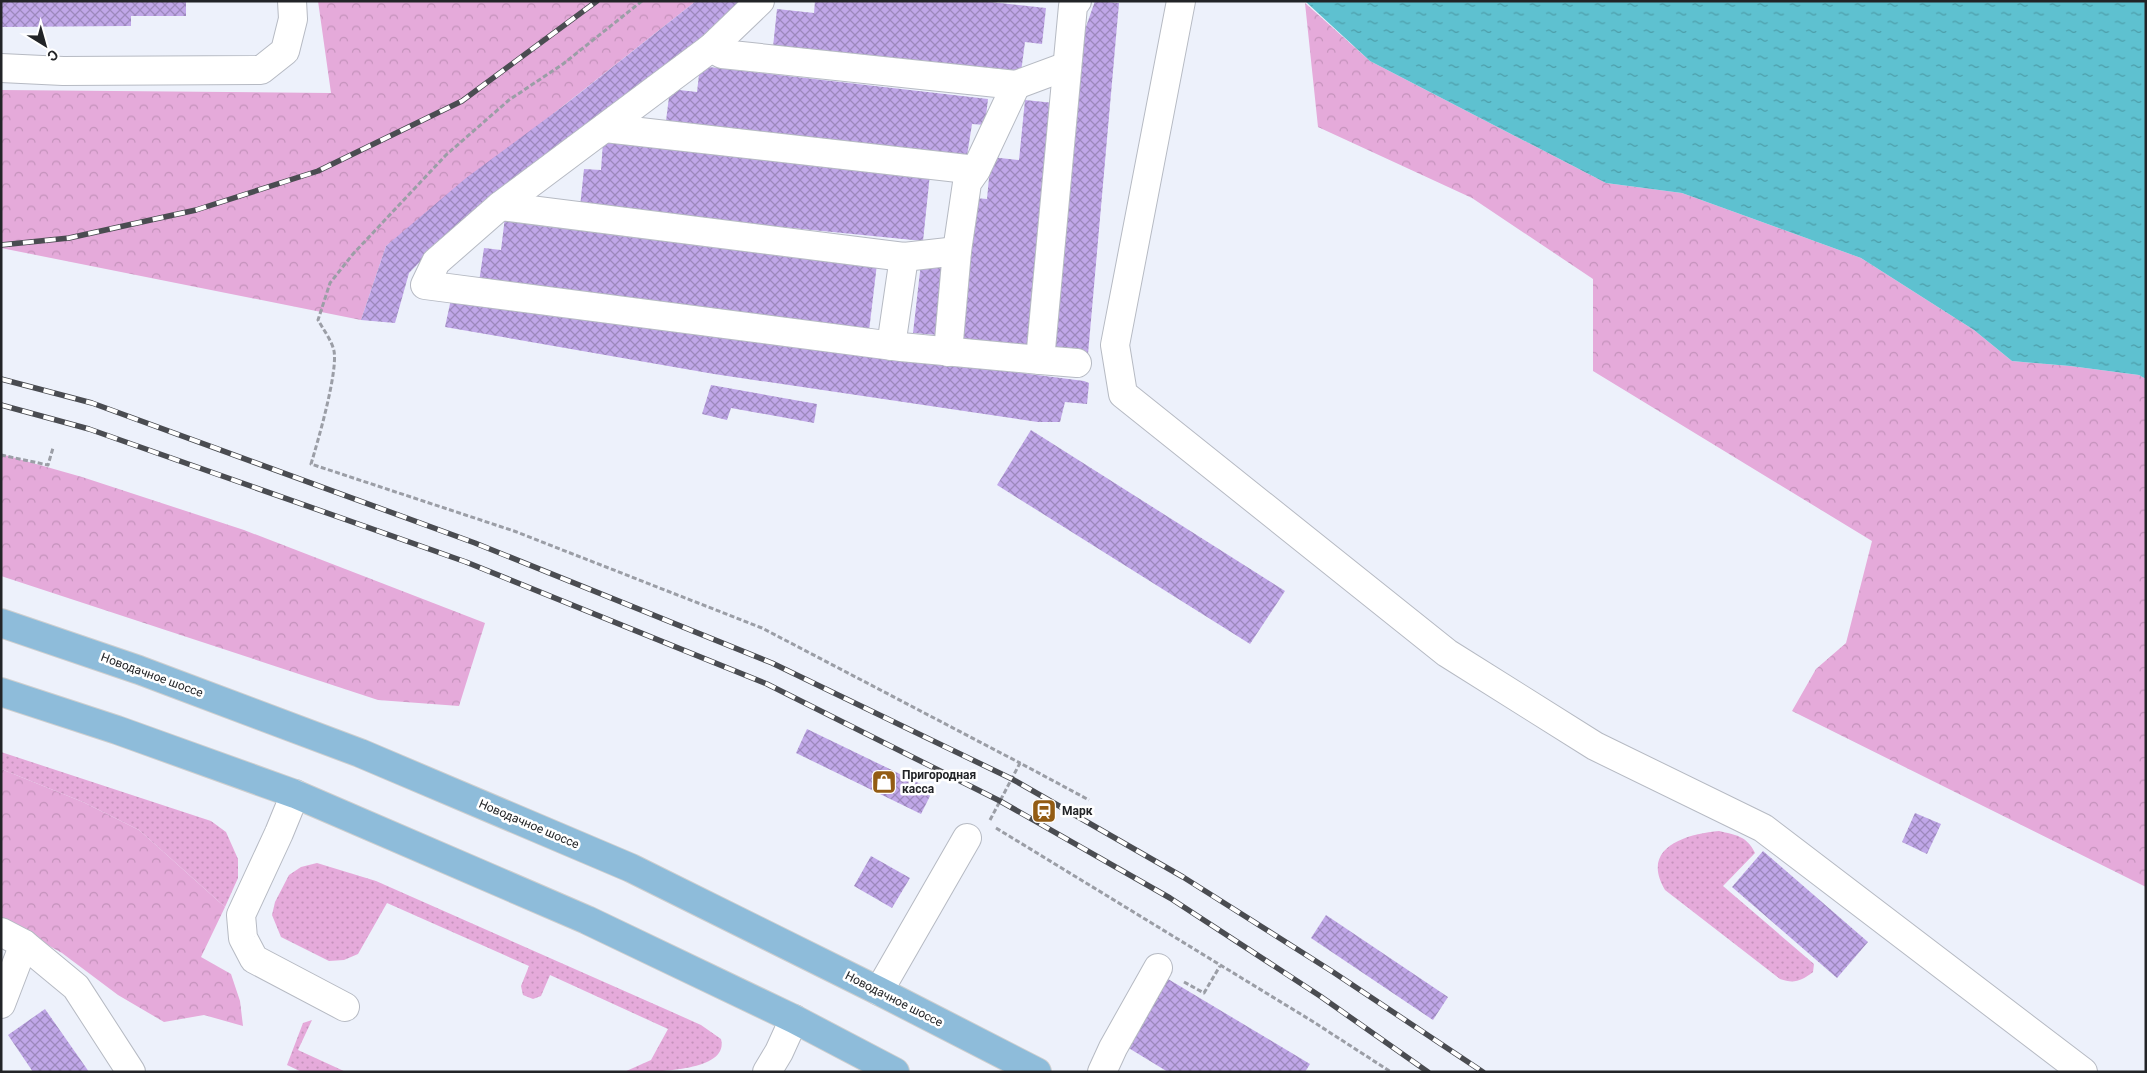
<svg xmlns="http://www.w3.org/2000/svg" width="2147" height="1073" viewBox="0 0 2147 1073" font-family="Roboto,sans-serif">
<style>
.grass{fill:url(#grass-dots)}
.forest{fill:url(#forest-crowns)}
.water{fill:url(#water-ripples)}
.building{fill:url(#building-cross-hatch)}
.lines{fill:none;stroke-linecap:round;stroke-linejoin:round}
.minor-casing{stroke:#b6bac3;stroke-width:30}
.major-casing{stroke:#cecfcf;stroke-width:30}
.path{stroke:#9b9ea6;stroke-width:3;stroke-dasharray:5 2.5;stroke-linecap:butt}
.minor{stroke:#fff;stroke-width:28}
.major{stroke:#8ebcda;stroke-width:28}
.rail-casing{stroke:#4a4c51;stroke-width:5.5}
.rail{stroke:#fff;stroke-width:4;stroke-dasharray:11;stroke-linecap:butt}
.labels{text-anchor:middle;dominant-baseline:central;stroke-width:5;stroke-linejoin:round;paint-order:stroke}
.street-label{font-size:12px;fill:#222427;stroke:#fff}
.poi-label{font-size:12px;font-weight:bold;fill:#222427;stroke:#fff;text-anchor:start}
</style>
<defs>
<pattern id="grass-dots" width="8" height="8" patternUnits="userSpaceOnUse" patternTransform="scale(1.25)"><rect width="8" height="8" fill="#e5aada"/><path d="M2 2h.1M6 6h.1" fill="none" stroke="#c492bb" stroke-width="1.8" stroke-linecap="round"/></pattern>
<pattern id="forest-crowns" width="20" height="18" patternUnits="userSpaceOnUse" patternTransform="scale(1.25)"><rect width="20" height="18" fill="#e5aada"/><path d="M2 6a3 3 0 1 1 6 0M12 15a3 3 0 1 1 6 0" fill="none" stroke="#c492bb"/></pattern>
<pattern id="water-ripples" width="26" height="14" patternUnits="userSpaceOnUse" patternTransform="scale(1.25)"><rect width="26" height="14" fill="#5ec1d0"/><path d="M2 4q2-2 4 0t4 0M15 11q2-2 4 0t4 0" fill="none" stroke="#4d9da9"/></pattern>
<pattern id="building-cross-hatch" width="8" height="8" patternUnits="userSpaceOnUse" patternTransform="scale(1.25)"><rect width="8" height="8" fill="#c0a7e8"/><path d="M0 0l8 8M0 8l8-8" fill="none" stroke="#9c88bc"/></pattern>
</defs>
<rect width="100%" height="100%" fill="#edf1fb"/>
<g class="grass">
<polygon points="1,752 211,821 226,832 238,859 238,878 225,907 139,830 83,802 1,769"/>
<path d="M1719 831C1736 835 1747 836 1755 853L1723 886 1814 964 1813 972C1801 981 1794 984 1780 979L1665 890C1640 848 1685 834 1719 831Z"/>
<path d="M317 863 376 881 672 1012 701 1025 721 1039C730 1073 650 1072 624 1072L651 1060 668 1029 550 975 541 996 533 999 523 995 521 986 529 966 387 903 358 954 344 960 329 961 281 937 272 915 275 902 289 875 301 867Z"/>
<polygon points="312,1020 298,1050 346,1072 302,1072 287,1065 303,1023"/>
</g>
<g class="forest">
<polygon points="318,1 696,1 386,246 361,320 1,248 1,90 331,93"/>
<polygon points="1305,3 1370,61 1606,183 1682,193 1861,258 1974,330 2012,361 2070,366 2139,375 2146,379 2146,887 1792,711 1816,669 1846,643 1872,541 1593,371 1593,279 1472,198 1318,127"/>
<polygon points="1,454 82,477 244,530 485,623 459,706 378,700 1,576"/>
<polygon points="1,769 83,802 139,830 225,907 201,957 231,974 240,1001 243,1026 204,1015 164,1022 118,995 62,953 1,919"/>
</g>
<polygon class="water" points="1305,1 2146,1 2146,379 2139,375 2070,366 2012,361 1974,330 1861,258 1682,193 1606,183 1370,61"/>
<g class="building">
<polygon points="1,1 186,1 186,16 131,16 131,26 1,27"/>
<polygon points="696,1 744,1 716,31 449,232 409,273 395,323 361,320 386,246 466,178 566,104"/>
<polygon points="815,1 982,1 1046,8 1042,44 1025,42 1021,72 773,47 777,9 814,13"/>
<polygon points="1095,1 1119,3 1088,354 1052,350 1081,41"/>
<polygon points="700,66 988,99 985,125 972,124 967,156 666,121 670,89 697,92"/>
<polygon points="1025,100 1054,103 1030,348 960,341 974,198 987,199 991,157 1019,160"/>
<polygon points="603,142 930,174 923,241 580,207 584,169 601,170"/>
<polygon points="505,217 877,264 869,331 479,282 484,248 501,250"/>
<polygon points="921,263 946,266 938,335 913,333"/>
<polygon points="451,299 1084,381 1089,383 1087,404 1065,402 1060,422 1038,422 714,374 445,327"/>
<polygon points="711,385 817,404 814,423 731,408 727,420 702,414"/>
<polygon points="1031,430 1285,591 1250,644 997,485"/>
<polygon points="807,729 933,790 921,814 796,753"/>
<polygon points="1915,813 1941,824 1927,854 1902,842"/>
<polygon points="1763,851 1868,942 1837,978 1732,887"/>
<polygon points="871,856 910,878 892,908 854,886"/>
<polygon points="1326,915 1448,997 1433,1020 1311,938"/>
<polygon points="1168,979 1310,1064 1305,1072 1168,1072 1127,1047"/>
<polygon points="45,1009 80,1059 89,1072 33,1072 8,1035"/>
</g>
<g class="lines">
<defs>
<g id="minor">
<polyline points="760,1 711,48 500,206 436,262 425,285 901,347 1040,360"/>
<polyline points="1077,1 1073,6 1040,360 1077,363"/>
<polyline points="1181,1 1115,345 1123,394 1447,653 1595,746 1763,828 2083,1072"/>
<polyline points="1,68 63,71 261,70 285,51 293,19 292,1"/>
<polyline points="1016,85 1067,66"/>
<polyline points="605,128 976,170 1016,85 722,54 711,48"/>
<polyline points="500,206 904,257 957,251 948,352"/>
<polyline points="957,251 967,183 976,170"/>
<polyline points="891,346 904,257"/>
<polyline points="295,794 279,833 241,915 243,938 254,959 345,1007"/>
<polyline points="1,932 24,944 76,987 131,1072"/>
<polyline points="879,991 967,838"/>
<polyline points="1,1004 24,944"/>
<polyline points="767,1072 779,1052 794,1019"/>
<polyline points="1102,1072 1113,1048 1158,968"/>
</g>
<g id="major">
<polyline points="1,623 139,670 360,753 631,868 879,991 1037,1072"/>
<polyline points="1,692 117,730 295,794 587,920 794,1019 895,1072"/>
</g>
</defs>
<use href="#minor" class="minor-casing"/>
<use href="#major" class="major-casing"/>
<g class="path">
<path d="M642 1 563 64 509 100 446 155 353 254 330 283 318 320C323 329 332 341 334 351 338 372 318 441 311 464L514 531 762 628 1020 763"/>
<polyline points="1,455 48,465 53,448"/>
<polyline points="990,820 1020,763 1089,800"/>
<polyline points="996,828 1312,1021 1391,1072"/>
<polyline points="1184,982 1204,993 1220,966"/>
</g>
<use href="#minor" class="minor"/>
<use href="#major" class="major"/>
<defs>
<g id="rail">
<polyline points="1,245 69,238 196,210 318,171 462,101 597,1"/>
<polyline points="1,379 92,403 475,543 772,663 1012,779 1183,877 1333,972 1483,1072"/>
<polyline points="1,405 89,429 466,562 767,684 1000,801 1170,898 1320,996 1428,1072"/>
</g>
</defs>
<use href="#rail" class="rail-casing"/>
<use href="#rail" class="rail"/>
</g>
<defs>
<symbol id="shop-square" viewBox="-11 -11 22 22"><rect x="-9" y="-9" width="18" height="18" rx="4" fill="#935c14" stroke="#fff"/><path d="M-5-2.5h2.3a2.7 3.5 0 0 1 5.4 0H5L5.5 6h-11ZM-1.5-2.5h3a1.5 2.3 0 0 0-3 0Z" fill="#fff"/></symbol>
<symbol id="station-square" viewBox="-11 -11 22 22"><rect x="-9" y="-9" width="18" height="18" rx="4" fill="#935c14" stroke="#fff"/><path d="M-3-6H3Q5-6 5-4V2Q5 4 3 4L4.5 6H3L1.5 4h-3L-3 6H-4.5L-3 4Q-5 4-5 2V-4Q-5-6-3-6ZM-3.5-4v3h7v-3ZM-3.5 1v1.5H-2V1ZM2 1v1.5H3.5V1Z" fill="#fff"/></symbol>
</defs>
<g fill-rule="evenodd">
<use href="#shop-square" x="870" y="768" width="28" height="28"/>
<use href="#station-square" x="1030" y="797" width="28" height="28"/>
</g>
<g class="labels">
<g class="street-label">
<text transform="translate(152 675) rotate(20)">Новодачное шоссе</text>
<text transform="translate(529 824) rotate(23)">Новодачное шоссе</text>
<text transform="translate(894 999) rotate(27)">Новодачное шоссе</text>
</g>
<g class="poi-label">
<text x="902" y="775">Пригородная<tspan x="902" dy="14">касса</tspan></text>
<text x="1062" y="811">Марк</text>
</g>
</g>
<rect width="2147" height="1073" fill="none" stroke="#222427" stroke-width="5"/>
<g transform="translate(45 45) rotate(143)" stroke="#ffffff" stroke-width="4" paint-order="stroke">
<path d="M0-4L9 19L0 12L-9 19Z" fill="#222427"/>
<text y="-8" font-size="14" font-weight="bold" text-anchor="middle" fill="#222427">С</text>
</g>
</svg>
